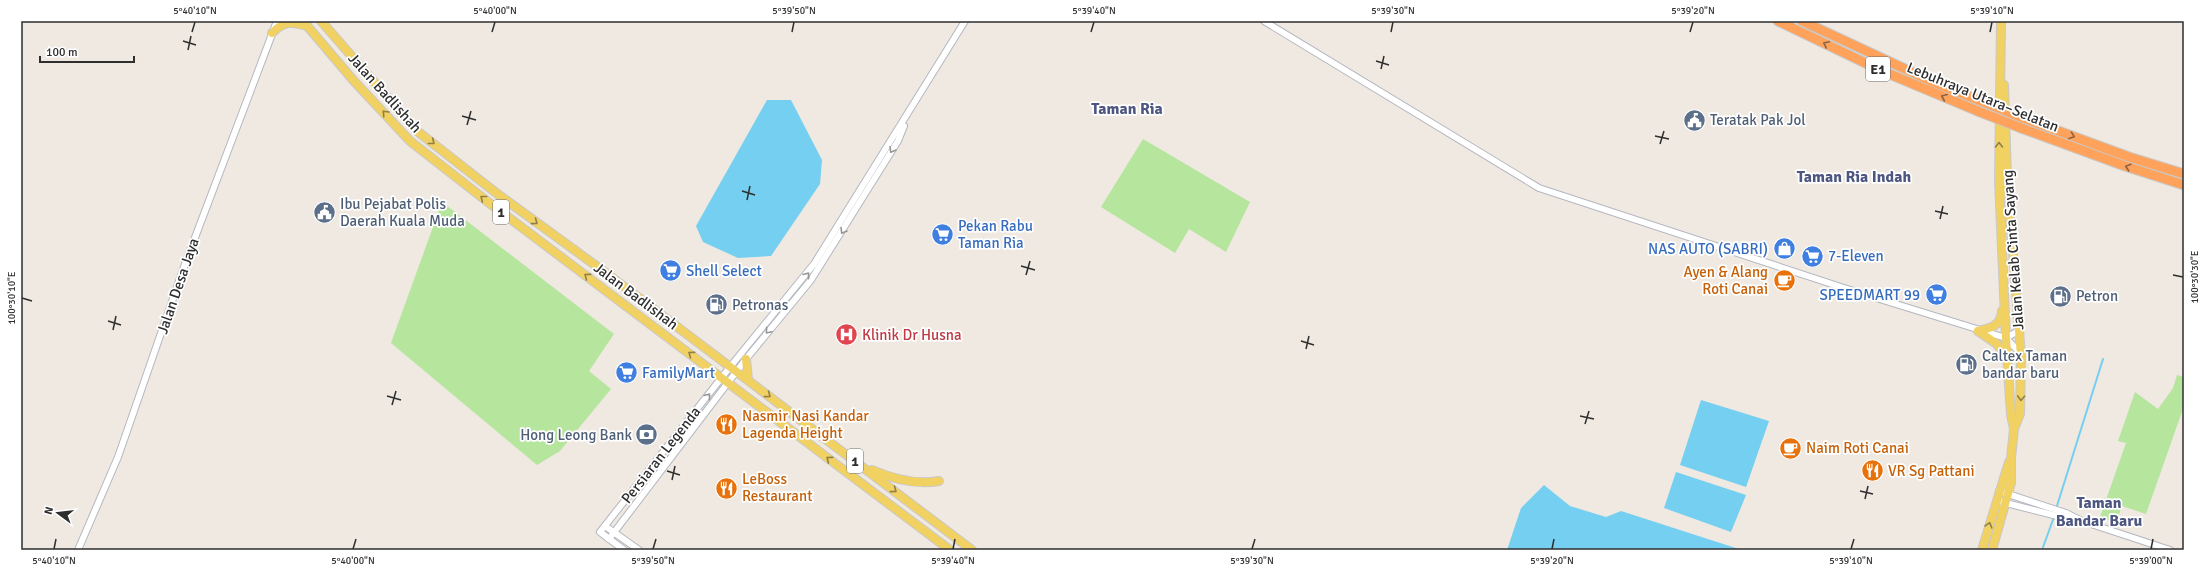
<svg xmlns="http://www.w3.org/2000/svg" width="2205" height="571" viewBox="0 0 2205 571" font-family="Signika,sans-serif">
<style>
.green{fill:#b6e59e}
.water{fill:#75cff0}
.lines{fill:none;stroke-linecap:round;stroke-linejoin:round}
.stream{stroke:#75cff0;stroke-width:2}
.minor-casing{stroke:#b4b7c1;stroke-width:8}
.major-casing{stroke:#c9c9c9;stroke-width:10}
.highway-casing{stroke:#c9c9c9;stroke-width:11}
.minor{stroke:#fff;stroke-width:6}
.major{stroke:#f2d163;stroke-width:8}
.highway{stroke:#ffa35c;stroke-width:9}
.highway-bridge-casing{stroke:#c9c9c9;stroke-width:11;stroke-linecap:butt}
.highway-bridge{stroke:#ffa35c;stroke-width:9}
.oneway{stroke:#8c6343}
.oneway2{stroke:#908048}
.oneway3{stroke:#969696}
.ticks{fill:none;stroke:#2e2e2e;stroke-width:1.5}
.labels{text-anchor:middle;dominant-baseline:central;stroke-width:3.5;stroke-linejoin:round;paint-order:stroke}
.shield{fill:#fff;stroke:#6d6d6d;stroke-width:1}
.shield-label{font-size:14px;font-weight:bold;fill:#2e2e2e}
.street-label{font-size:15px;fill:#2e2e2e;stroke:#fff}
.service-label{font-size:15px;fill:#4e5e75;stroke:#fff;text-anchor:start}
.shop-label{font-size:15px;fill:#366cbe;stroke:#fff;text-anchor:start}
.food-label{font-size:15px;fill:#c56008;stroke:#fff;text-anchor:start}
.health-label{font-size:15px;fill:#be3a42;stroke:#fff;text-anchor:start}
.neighbourhood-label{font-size:16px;font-weight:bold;fill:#4d5680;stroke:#fff}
.neatline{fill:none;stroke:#2e2e2e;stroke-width:1.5}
.ticks-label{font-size:10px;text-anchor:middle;fill:#2e2e2e}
</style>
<rect width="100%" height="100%" fill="#efe9e1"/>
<g class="green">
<polygon points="1143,139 1250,202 1226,252 1189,229 1175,253 1101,207"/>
<polygon points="442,202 614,334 589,371 611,389 560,451 537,465 391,343"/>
<polygon points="2177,375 2184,377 2184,406 2146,514 2122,506 2116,523 2100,517 2126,443 2118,441 2135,392 2158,409 2173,388"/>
</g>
<g class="water">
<polygon points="767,100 791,100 822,160 820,184 771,256 738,258 703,242 696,226"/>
<polygon points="1701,400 1769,421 1746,487 1680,465"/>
<polygon points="1676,472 1746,495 1731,532 1664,508"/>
<polygon points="1544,485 1570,506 1606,517 1621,511 1742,550 1507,550 1521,508"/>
</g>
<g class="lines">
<g class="stream">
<polyline points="2056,509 2103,359"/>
<polyline points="2042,550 2054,517"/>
</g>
<defs>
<g id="minor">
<polyline points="1264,21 1539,188 1844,288 2006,338 2021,354"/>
<polyline points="2006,338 2018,331"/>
<polyline points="1999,491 2066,513 2082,521 2170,550"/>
<polyline points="2002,502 2077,521"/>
<polyline points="605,526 639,550"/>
<polyline points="609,539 746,359 811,280 898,141 904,126"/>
<polyline points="78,550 118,457 185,264 277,21"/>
<polyline points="624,550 600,532 730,367 814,264 965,21"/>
</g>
<g id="major">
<polyline points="303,21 353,80 410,141 488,202 950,550"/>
<polyline points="321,21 417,131 495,192 606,273 972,550"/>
<path d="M272 33C284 21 291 21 307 26"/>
<polyline points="2004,85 2007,177 2021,356 2020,414 2014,429"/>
<path d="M1978 331C1991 328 2001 326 2002 311"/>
<polyline points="1978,331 1997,344 2007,360"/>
<polyline points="746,359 748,380"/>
<path d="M872 470C893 479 917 485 939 481"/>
<polyline points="1982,550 2009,462"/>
<polyline points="1992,550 2011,483 2011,458 2014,429 2011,415 2006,338 1999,181 2001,21"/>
</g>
<g id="highway">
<polyline points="1778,21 1880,70 1980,112"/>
<polyline points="1802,21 1933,82 1981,101"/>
<polyline points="2023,118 2129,157 2184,174"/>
<polyline points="2021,128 2125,166 2184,185"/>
</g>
</defs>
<use href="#minor" class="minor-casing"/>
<use href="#major" class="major-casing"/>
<use href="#highway" class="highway-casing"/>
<use href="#minor" class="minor"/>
<use href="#major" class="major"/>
<use href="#highway" class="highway"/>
<defs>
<g id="highway-bridge">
<polyline points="1981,101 2023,118"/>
<polyline points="1980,112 2021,128"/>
</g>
</defs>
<use href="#highway-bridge" class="highway-bridge-casing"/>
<use href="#highway-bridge" class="highway-bridge"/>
</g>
<defs><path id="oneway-chevron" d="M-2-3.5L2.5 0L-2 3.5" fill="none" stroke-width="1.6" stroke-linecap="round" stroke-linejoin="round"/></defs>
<g class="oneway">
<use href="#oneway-chevron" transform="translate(1826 44) rotate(-155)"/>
<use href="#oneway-chevron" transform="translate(1944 97) rotate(-157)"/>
<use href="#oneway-chevron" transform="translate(2072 136) rotate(20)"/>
<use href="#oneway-chevron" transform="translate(2128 167) rotate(-162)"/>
</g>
<g class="oneway2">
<use href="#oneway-chevron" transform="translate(385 113) rotate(-133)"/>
<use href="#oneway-chevron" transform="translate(432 142) rotate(38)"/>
<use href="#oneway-chevron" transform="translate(1999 145) rotate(-90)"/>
<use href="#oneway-chevron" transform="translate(483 198) rotate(-142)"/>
<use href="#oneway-chevron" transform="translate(535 222) rotate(36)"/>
<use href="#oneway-chevron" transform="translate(587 276) rotate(-143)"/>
<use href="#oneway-chevron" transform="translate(691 354) rotate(-143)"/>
<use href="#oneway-chevron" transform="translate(768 395) rotate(37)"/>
<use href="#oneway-chevron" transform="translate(2021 398) rotate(93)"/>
<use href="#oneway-chevron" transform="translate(829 459) rotate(-143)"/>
<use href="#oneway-chevron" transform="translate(894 490) rotate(37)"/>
<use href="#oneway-chevron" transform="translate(1989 525) rotate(-74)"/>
</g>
<g class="oneway3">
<use href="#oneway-chevron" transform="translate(892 150) rotate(121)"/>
<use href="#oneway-chevron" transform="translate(843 231) rotate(121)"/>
<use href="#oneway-chevron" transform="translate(807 275) rotate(-53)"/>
<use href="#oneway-chevron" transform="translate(768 331) rotate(130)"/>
<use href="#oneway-chevron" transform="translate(708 396) rotate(-52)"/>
</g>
<path class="ticks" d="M192 32 195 22M492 32 495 22M792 32 794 22M1091 32 1094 22M1391 32 1393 22M1690 32 1693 22M1990 32 1992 22M183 41 196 45M188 50 191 36M1376 61 1389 65M1381 69 1384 56M462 116 476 120M467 125 471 111M1655 136 1669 139M1660 144 1664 131M742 191 755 195M747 200 750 186M1935 211 1948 214M1940 219 1943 206M1021 266 1035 270M1026 275 1030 261M2173 275 2183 277M22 298 32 301M108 321 121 325M113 330 116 316M1301 341 1314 345M1306 349 1309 336M387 396 401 400M392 405 396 391M1580 416 1594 419M1585 424 1589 411M667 471 680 475M672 480 675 466M1860 491 1873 494M1865 499 1868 486M54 549 56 539M353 549 356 539M653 549 656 539M953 549 955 539M1252 549 1255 539M1552 549 1554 539M1851 549 1854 539M2151 549 2153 539"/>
<defs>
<symbol id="civic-disc" viewBox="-11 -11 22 22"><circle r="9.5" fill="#5c6f8a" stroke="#fff"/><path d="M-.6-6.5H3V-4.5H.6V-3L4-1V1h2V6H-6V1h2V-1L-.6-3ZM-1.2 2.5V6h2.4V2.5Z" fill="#fff"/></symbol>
<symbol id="supermarket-disc" viewBox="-11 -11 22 22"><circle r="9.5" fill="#3f7fe0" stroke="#fff"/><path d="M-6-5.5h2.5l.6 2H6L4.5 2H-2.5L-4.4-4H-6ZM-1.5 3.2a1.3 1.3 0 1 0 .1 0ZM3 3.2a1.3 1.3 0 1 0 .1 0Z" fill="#fff"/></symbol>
<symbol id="shop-disc" viewBox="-11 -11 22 22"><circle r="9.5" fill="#3f7fe0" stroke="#fff"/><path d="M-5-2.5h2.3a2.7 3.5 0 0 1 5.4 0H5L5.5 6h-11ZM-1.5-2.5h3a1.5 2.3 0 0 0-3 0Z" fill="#fff"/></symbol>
<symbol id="cafe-disc" viewBox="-11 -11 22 22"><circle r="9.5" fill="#e8710a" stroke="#fff"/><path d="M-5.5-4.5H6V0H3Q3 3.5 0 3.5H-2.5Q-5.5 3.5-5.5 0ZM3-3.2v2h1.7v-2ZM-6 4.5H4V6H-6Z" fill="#fff"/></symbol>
<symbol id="fuel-disc" viewBox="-11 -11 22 22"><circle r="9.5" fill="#5c6f8a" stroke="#fff"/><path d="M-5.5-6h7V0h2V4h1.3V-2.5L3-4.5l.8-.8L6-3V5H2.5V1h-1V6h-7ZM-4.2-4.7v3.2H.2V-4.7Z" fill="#fff"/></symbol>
<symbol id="hospital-disc" viewBox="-11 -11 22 22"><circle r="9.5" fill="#e0444e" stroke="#fff"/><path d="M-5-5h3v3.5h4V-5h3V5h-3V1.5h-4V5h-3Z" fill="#fff"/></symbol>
<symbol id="restaurant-disc" viewBox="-11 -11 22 22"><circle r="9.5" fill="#e8710a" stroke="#fff"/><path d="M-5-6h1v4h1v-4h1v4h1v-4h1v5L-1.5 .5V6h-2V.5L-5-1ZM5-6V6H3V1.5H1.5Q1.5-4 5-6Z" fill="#fff"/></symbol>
<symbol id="bank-disc" viewBox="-11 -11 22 22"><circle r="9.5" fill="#5c6f8a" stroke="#fff"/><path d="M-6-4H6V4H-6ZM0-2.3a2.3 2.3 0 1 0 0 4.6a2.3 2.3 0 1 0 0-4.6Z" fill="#fff"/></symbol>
</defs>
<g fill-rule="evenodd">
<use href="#civic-disc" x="1682" y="108" width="25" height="25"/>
<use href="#civic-disc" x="312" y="200" width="25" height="25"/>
<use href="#supermarket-disc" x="930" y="222" width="25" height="25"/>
<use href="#shop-disc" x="1772" y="236" width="25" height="25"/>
<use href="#supermarket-disc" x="1800" y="244" width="25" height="25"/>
<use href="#supermarket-disc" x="658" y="258" width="25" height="25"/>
<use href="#cafe-disc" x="1772" y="268" width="25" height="25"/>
<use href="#supermarket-disc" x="1924" y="282" width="25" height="25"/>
<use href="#fuel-disc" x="2048" y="284" width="25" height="25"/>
<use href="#fuel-disc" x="704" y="292" width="25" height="25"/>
<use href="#hospital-disc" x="834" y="322" width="25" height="25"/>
<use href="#fuel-disc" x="1954" y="352" width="25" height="25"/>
<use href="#supermarket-disc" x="614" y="360" width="25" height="25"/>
<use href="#restaurant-disc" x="714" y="412" width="25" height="25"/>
<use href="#bank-disc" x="634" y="422" width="25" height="25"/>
<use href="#cafe-disc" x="1778" y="436" width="25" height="25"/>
<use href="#restaurant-disc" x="1860" y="458" width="25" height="25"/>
<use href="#restaurant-disc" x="714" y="476" width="25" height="25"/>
</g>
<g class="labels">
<g class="shield">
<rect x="1866" y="57" width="24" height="24" rx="3"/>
<rect x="493" y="200" width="16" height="24" rx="3"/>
<rect x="847" y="449" width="16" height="24" rx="3"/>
</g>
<g class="shield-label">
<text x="1878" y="69">E1</text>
<text x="501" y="212">1</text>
<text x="855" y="461">1</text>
</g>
<g class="street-label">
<text transform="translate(385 93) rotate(48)">Jalan Badlishah</text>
<text transform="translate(1983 97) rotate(22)">Lebuhraya Utara–Selatan</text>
<text transform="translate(2013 250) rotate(-94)">Jalan Kelab Cinta Sayang</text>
<text transform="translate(178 286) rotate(-71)">Jalan Desa Jaya</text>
<text transform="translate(636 296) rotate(37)">Jalan Badlishah</text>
<text transform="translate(661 455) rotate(-52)">Persiaran Legenda</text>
</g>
<g class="service-label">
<text x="1710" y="120">Teratak Pak Jol</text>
<text x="340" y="204">Ibu Pejabat Polis<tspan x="340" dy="17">Daerah Kuala Muda</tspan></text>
<text x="2076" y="296">Petron</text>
<text x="732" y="305">Petronas</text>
<text x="1982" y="356">Caltex Taman<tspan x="1982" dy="17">bandar baru</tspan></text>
<text x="632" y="435" text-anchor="end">Hong Leong Bank</text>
</g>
<g class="shop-label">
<text x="958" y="226">Pekan Rabu<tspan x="958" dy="17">Taman Ria</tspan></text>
<text x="1768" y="249" text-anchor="end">NAS AUTO (SABRI)</text>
<text x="1828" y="256">7-Eleven</text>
<text x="686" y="271">Shell Select</text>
<text x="1920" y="295" text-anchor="end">SPEEDMART 99</text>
<text x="642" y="373">FamilyMart</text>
</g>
<g class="food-label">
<text x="1768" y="272" text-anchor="end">Ayen &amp; Alang<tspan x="1768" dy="17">Roti Canai</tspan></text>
<text x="742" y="416">Nasmir Nasi Kandar<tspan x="742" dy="17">Lagenda Height</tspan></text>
<text x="1806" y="448">Naim Roti Canai</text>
<text x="1888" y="471">VR Sg Pattani</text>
<text x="742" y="479">LeBoss<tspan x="742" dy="17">Restaurant</tspan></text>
</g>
<g class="health-label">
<text x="862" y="335">Klinik Dr Husna</text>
</g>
<g class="neighbourhood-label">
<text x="1127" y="109">Taman Ria</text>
<text x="1854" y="177">Taman Ria Indah</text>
<text x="2099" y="503">Taman<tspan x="2099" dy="18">Bandar Baru</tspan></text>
</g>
</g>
<rect width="2205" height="571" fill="none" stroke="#ffffff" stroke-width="44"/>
<g transform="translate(58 513) rotate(285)" stroke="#ffffff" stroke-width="3" paint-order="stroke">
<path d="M0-3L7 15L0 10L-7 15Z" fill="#2e2e2e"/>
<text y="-6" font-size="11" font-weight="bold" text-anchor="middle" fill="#2e2e2e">N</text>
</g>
<path d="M40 56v6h94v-6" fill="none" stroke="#2e2e2e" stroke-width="2"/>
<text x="46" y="56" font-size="12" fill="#2e2e2e" stroke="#ffffff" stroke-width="3" paint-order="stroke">100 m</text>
<rect x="22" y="22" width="2161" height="527" class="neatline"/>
<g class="ticks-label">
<text x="195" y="14">5°40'10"N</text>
<text x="495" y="14">5°40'00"N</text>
<text x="794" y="14">5°39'50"N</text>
<text x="1094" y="14">5°39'40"N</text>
<text x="1393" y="14">5°39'30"N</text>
<text x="1693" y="14">5°39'20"N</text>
<text x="1992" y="14">5°39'10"N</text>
<text transform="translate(2194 277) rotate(-90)" y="4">100°30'30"E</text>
<text transform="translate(11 298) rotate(-90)" y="4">100°30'10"E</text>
<text x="54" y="564">5°40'10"N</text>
<text x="353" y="564">5°40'00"N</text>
<text x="653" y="564">5°39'50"N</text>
<text x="953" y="564">5°39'40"N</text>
<text x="1252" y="564">5°39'30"N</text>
<text x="1552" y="564">5°39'20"N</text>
<text x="1851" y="564">5°39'10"N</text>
<text x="2151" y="564">5°39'00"N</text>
</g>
</svg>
